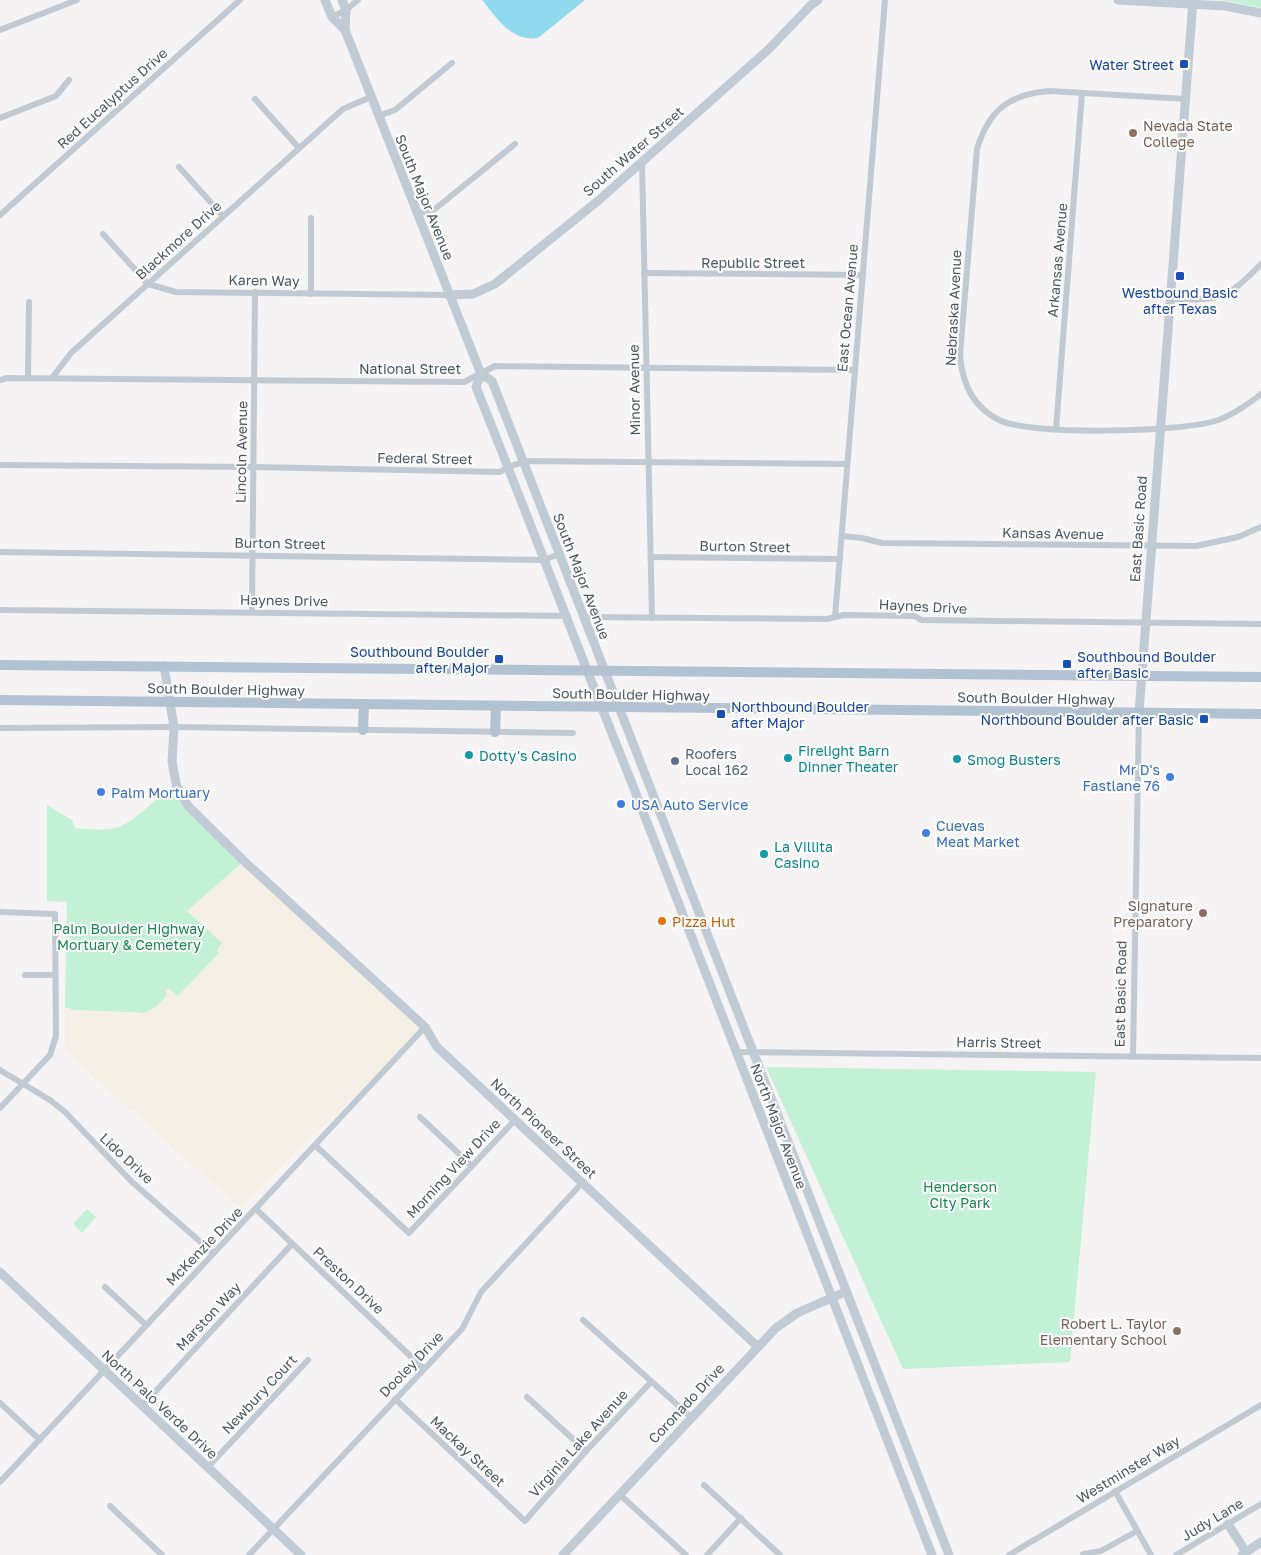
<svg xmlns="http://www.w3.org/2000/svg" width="1261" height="1555" viewBox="0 0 1261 1555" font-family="'Golos Text',sans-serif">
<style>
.green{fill:#c3f1d5}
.sand{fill:#f5f0e5}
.water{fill:#90daee}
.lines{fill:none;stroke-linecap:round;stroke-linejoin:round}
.street{stroke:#c1cad2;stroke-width:6}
.secondary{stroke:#c1cbd6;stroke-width:9}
.primary{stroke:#b3c2d1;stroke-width:10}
.transit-dot{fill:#1a4fb4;stroke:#fff;stroke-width:2}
.education-dot{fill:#8d6e63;stroke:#fff;stroke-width:2}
.culture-dot{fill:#0f9aa8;stroke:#fff;stroke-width:2}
.service-dot{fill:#5c6f8a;stroke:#fff;stroke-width:2}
.shop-dot{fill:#3f7fe0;stroke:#fff;stroke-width:2}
.food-dot{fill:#e8710a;stroke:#fff;stroke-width:2}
.labels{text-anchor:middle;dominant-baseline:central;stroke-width:4;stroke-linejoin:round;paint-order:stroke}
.transit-label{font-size:14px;fill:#164399;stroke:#fff;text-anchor:end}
.street-label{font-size:14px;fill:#4a5661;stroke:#fff}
.education-label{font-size:14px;fill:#785e54;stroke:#fff;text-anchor:end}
.culture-label{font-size:14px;fill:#0d838f;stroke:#fff;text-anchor:start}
.service-label{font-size:14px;fill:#4e5e75;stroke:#fff;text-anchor:start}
.shop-label{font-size:14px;fill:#366cbe;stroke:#fff;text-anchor:start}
.food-label{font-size:14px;fill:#c56008;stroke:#fff;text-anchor:start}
.park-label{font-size:14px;fill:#17864f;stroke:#fff}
</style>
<rect width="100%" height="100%" fill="#f5f3f3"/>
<g class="green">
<polygon points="1213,0 1261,0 1261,8 1229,1"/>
<path d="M176 784 188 806 244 861 223 943 217 950 220 953 178 997 167 992V996L156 1007 145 1013 73 1010 65 1007 67 902 47 901V805L72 820 75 828C87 829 103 831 115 828 135 823 157 796 176 784Z"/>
<polygon points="766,1067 1096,1072 1070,1362 903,1369"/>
<polygon points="87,1209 96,1217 82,1233 73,1224"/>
</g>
<polygon class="sand" points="244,861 425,1027 240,1208 63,1049 65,1048 65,1007 73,1010 145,1013 156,1007 167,996 166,991 168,988 178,996 219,953 217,951 222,943 187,911"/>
<path class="water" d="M482 0H585L538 38C511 42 497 18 482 0Z"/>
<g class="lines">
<g class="street">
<polyline points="332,17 346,10 358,0"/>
<polyline points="0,30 77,0"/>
<polyline points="255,99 299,148"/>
<path d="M1186 99 1050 91C1009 94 989 110 977 149L960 355C962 383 973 407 999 420 1032 436 1179 432 1215 421 1232 416 1247 405 1261 394"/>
<polyline points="378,116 395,110 452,63"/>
<polyline points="0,118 56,96 69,80"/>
<polyline points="642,162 652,618"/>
<polyline points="179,167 223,216"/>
<polyline points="417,214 435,209 515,144"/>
<polyline points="0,215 240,0"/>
<polyline points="103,234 148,284 176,292 448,295"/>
<polyline points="644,273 863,275"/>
<polyline points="311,294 311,218"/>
<path d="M1170 299C1220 301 1227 299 1261 264"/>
<polyline points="28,378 29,302"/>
<polyline points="52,378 71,353 343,109 371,97"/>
<polyline points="0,380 7,378 464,382 495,366 855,370"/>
<polyline points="1056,429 1082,93"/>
<polyline points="0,465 253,467 500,472 508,467 527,461 847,464"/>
<polyline points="842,536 862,538 882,543 1196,546 1238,537 1261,527"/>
<polyline points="0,552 544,560 559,554"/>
<polyline points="651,557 840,559"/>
<polyline points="0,610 568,616"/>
<polyline points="252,612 255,292"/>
<polyline points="584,617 827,619 844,615 915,616 921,620 1261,624"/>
<polyline points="835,617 885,0"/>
<polyline points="0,728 174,727 573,733"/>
<polyline points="0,912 55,914 56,1036 50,1055 0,1108"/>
<polyline points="25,975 55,975"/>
<polyline points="736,1052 1261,1058"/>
<polyline points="1133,1056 1139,713"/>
<polyline points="0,1070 50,1100 65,1112 131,1181 213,1253"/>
<polyline points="420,1117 472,1166"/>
<polyline points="316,1146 409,1233 515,1120"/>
<polyline points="257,1210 424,1369"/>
<polyline points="105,1287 146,1325"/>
<polyline points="583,1320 691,1417"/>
<polyline points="527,1397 586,1451"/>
<polyline points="395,1399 525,1521 586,1451 651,1382"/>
<polyline points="0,1403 40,1440"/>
<polyline points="142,1406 292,1244"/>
<polyline points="208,1467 308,1360"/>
<polyline points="0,1482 425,1027"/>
<polyline points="704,1485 780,1555"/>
<polyline points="1115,1491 1151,1555"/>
<polyline points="619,1494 686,1555"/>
<polyline points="110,1506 162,1555"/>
<polyline points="1083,1554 1101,1551 1137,1531"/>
<polyline points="249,1555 462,1329 481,1292 582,1183"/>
<polyline points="707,1555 741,1518"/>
<polyline points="1009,1555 1261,1405"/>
<polyline points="1176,1555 1261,1504"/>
</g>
<g class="secondary">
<polyline points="325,0 332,17 345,30 481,374 492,381 949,1555"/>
<polyline points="342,0 346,10 345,30"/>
<polyline points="1118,0 1225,6 1261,13"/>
<polyline points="448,295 473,294 495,284 599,200 768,50 811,5 818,0"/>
<path d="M481 374 476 387C529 518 578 650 631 781L932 1555"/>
<polyline points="164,666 174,727 172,761 176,784 188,806 244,861 425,1027 437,1047 758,1347"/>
<polyline points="1139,713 1193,0"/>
<polyline points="0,1272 301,1555"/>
<polyline points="1228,1524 1246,1552"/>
<polyline points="563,1555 776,1328 797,1313 845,1292"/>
<polyline points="1242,1555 1261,1542"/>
</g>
<g class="primary">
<polyline points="0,665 1261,677"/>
<polyline points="0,700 1261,714"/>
<polyline points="363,730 364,704"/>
<polyline points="495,732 496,706"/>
</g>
</g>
<g class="transit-dot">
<rect x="1179" y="59" width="10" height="10" rx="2.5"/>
<rect x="1175" y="271" width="10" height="10" rx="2.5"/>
<rect x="494" y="654" width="10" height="10" rx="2.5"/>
<rect x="1062" y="659" width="10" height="10" rx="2.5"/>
<rect x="716" y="709" width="10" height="10" rx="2.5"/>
<rect x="1199" y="714" width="10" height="10" rx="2.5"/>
</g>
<g class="education-dot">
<circle cx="1133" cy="133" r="5"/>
<circle cx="1203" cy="913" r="5"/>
<circle cx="1177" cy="1331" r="5"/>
</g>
<g class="culture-dot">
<circle cx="469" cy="755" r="5"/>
<circle cx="788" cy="758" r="5"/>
<circle cx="957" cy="759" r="5"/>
<circle cx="764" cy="854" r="5"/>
</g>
<circle class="service-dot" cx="675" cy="761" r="5"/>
<g class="shop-dot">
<circle cx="1170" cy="777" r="5"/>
<circle cx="101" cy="792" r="5"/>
<circle cx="621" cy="804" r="5"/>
<circle cx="926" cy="833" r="5"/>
</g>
<circle class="food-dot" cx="662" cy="921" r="5"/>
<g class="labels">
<g class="transit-label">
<text x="1174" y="64">Water Street</text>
<text x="1180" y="292" text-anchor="middle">Westbound Basic<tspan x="1180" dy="16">after Texas</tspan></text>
<text x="489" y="651">Southbound Boulder<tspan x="489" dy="16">after Major</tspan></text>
<text x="1077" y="656" text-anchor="start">Southbound Boulder<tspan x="1077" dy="16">after Basic</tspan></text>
<text x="731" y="706" text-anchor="start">Northbound Boulder<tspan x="731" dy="16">after Major</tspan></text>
<text x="1194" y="719">Northbound Boulder after Basic</text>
</g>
<g class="street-label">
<text transform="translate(112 98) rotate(-42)">Red Eucalyptus Drive</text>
<text transform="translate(633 151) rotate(-41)">South Water Street</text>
<text transform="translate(425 197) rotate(68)">South Major Avenue</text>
<text transform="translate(178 240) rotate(-42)">Blackmore Drive</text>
<text transform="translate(1057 260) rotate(-85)">Arkansas Avenue</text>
<text x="753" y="262">Republic Street</text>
<text transform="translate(264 280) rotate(1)">Karen Way</text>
<text transform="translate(847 308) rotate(-85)">East Ocean Avenue</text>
<text transform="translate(953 308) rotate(-87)">Nebraska Avenue</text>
<text x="410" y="368">National Street</text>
<text transform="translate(634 390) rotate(-91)">Minor Avenue</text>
<text transform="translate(241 452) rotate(-89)">Lincoln Avenue</text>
<text transform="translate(425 458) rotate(1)">Federal Street</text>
<text transform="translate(1138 529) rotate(-86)">East Basic Road</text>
<text transform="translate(1053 533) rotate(1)">Kansas Avenue</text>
<text transform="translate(280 543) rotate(1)">Burton Street</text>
<text transform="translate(745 546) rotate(1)">Burton Street</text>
<text transform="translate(582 576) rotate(69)">South Major Avenue</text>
<text transform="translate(284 600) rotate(1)">Haynes Drive</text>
<text transform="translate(923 606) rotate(3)">Haynes Drive</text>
<text transform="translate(226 689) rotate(1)">South Boulder Highway</text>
<text transform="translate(631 694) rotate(1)">South Boulder Highway</text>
<text transform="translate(1036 698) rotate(1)">South Boulder Highway</text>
<text transform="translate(1120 994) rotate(-89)">East Basic Road</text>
<text transform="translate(999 1042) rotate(1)">Harris Street</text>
<text transform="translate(779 1126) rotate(69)">North Major Avenue</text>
<text transform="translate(544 1128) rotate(43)">North Pioneer Street</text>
<text transform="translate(127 1158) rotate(43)">Lido Drive</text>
<text transform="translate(453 1168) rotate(-47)">Morning View Drive</text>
<text transform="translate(204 1246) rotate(-46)">McKenzie Drive</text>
<text transform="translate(349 1280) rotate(43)">Preston Drive</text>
<text transform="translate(208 1316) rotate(-47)">Marston Way</text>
<text transform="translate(411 1364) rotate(-46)">Dooley Drive</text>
<text transform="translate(259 1394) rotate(-47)">Newbury Court</text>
<text transform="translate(686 1403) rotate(-47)">Coronado Drive</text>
<text transform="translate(160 1404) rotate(43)">North Palo Verde Drive</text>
<text transform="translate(578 1443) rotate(-48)">Virginia Lake Avenue</text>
<text transform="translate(468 1451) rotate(43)">Mackay Street</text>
<text transform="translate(1128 1469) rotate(-31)">Westminster Way</text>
<text transform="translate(1212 1519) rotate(-31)">Judy Lane</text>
</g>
<g class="education-label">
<text x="1143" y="125" text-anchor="start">Nevada State<tspan x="1143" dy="16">College</tspan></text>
<text x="1193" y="905">Signature<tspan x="1193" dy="16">Preparatory</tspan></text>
<text x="1167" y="1323">Robert L. Taylor<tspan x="1167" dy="16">Elementary School</tspan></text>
</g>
<g class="culture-label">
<text x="798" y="750">Firelight Barn<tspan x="798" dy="16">Dinner Theater</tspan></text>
<text x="479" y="755">Dotty's Casino</text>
<text x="967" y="759">Smog Busters</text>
<text x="774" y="846">La Villita<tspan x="774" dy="16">Casino</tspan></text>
</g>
<g class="service-label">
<text x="685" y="753">Roofers<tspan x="685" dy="16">Local 162</tspan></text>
</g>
<g class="shop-label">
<text x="1160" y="769" text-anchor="end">Mr D's<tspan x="1160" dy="16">Fastlane 76</tspan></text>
<text x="111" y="792">Palm Mortuary</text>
<text x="631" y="804">USA Auto Service</text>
<text x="936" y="825">Cuevas<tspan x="936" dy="16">Meat Market</tspan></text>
</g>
<g class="food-label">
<text x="672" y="921">Pizza Hut</text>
</g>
<g class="park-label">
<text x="129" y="928">Palm Boulder Highway<tspan x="129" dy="16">Mortuary &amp; Cemetery</tspan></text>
<text x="960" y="1186">Henderson<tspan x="960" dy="16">City Park</tspan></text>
</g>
</g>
</svg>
